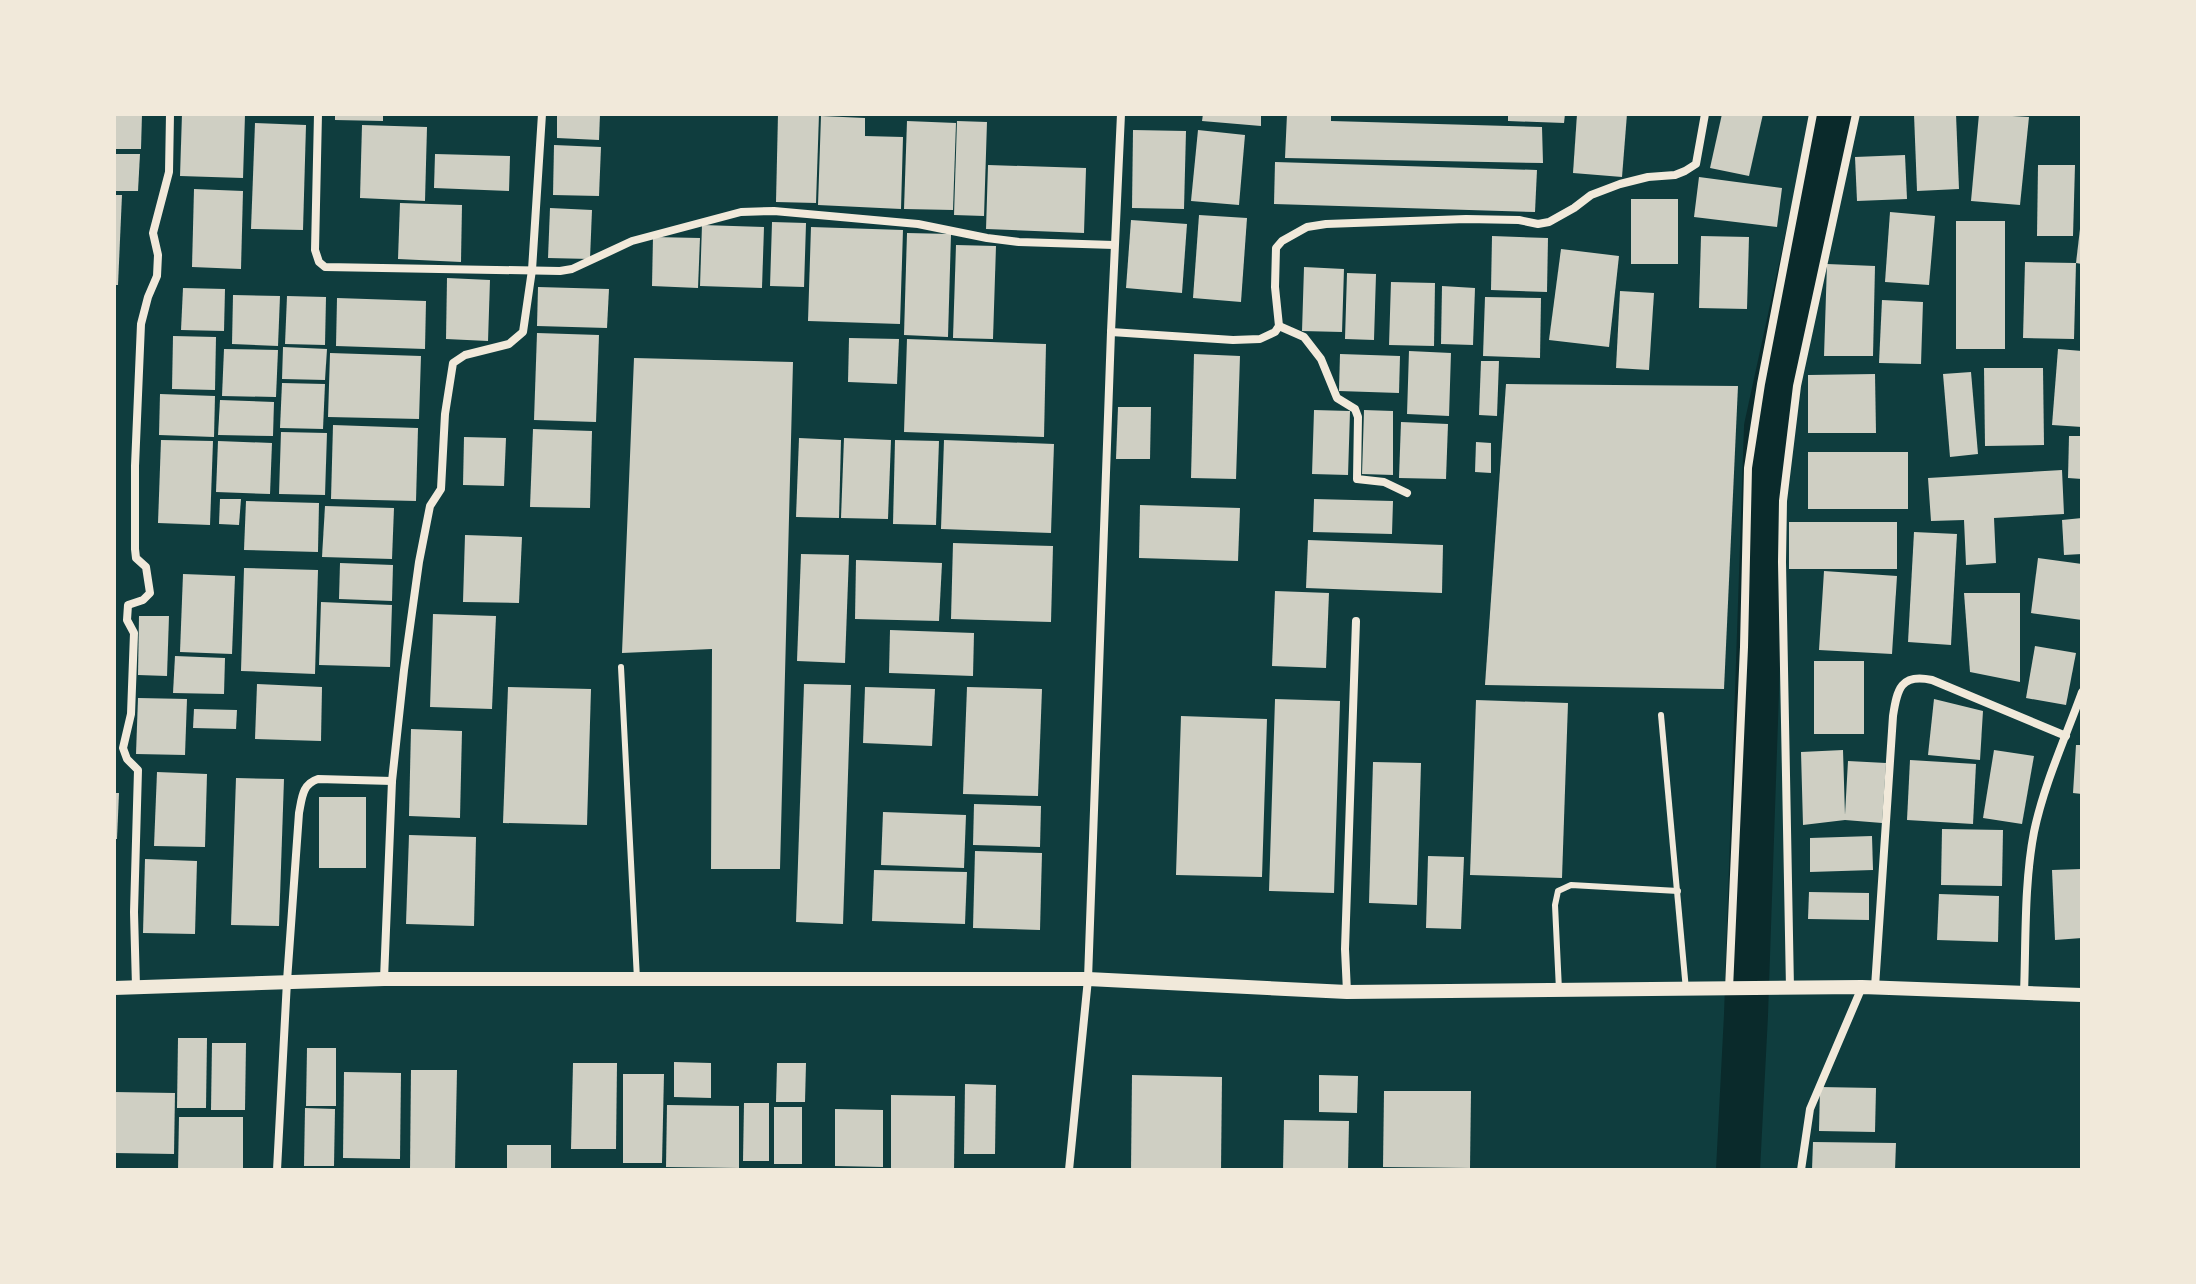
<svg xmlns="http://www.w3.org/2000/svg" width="2196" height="1284" viewBox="0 0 2196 1284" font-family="'PT Sans Narrow',sans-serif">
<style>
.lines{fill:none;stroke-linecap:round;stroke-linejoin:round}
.canal{stroke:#0a2a2b;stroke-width:44}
.building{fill:#cfcfc3}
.service{stroke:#f1e9da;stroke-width:6}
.minor{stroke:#f1e9da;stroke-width:8}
.tertiary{stroke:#f1e9da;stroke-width:14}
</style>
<rect width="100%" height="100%" fill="#0f3d3e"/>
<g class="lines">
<polyline class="canal" points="1738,1170 1746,1015 1766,427 1834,114"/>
</g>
<g class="building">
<polygon points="114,114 142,114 141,149 114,149"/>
<polygon points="182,114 245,114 243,178 180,176"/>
<polygon points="335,114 383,114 383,121 335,120"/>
<polygon points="557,114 600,114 599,140 557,138"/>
<polygon points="778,114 819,114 816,203 776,202"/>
<polygon points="1203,114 1261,114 1261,126 1202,121"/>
<polygon points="1287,114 1331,114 1331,121 1542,127 1543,163 1285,158"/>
<polygon points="1508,114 1565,114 1564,123 1508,121"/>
<polygon points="1577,114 1627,114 1622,177 1573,173"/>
<polygon points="1722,114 1763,114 1749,176 1710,168"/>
<polygon points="1914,114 1956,114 1959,189 1917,191"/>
<polygon points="1979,114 2029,117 2020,205 1971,201"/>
<polygon points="821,116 865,118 865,136 903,137 901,209 818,205"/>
<polygon points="907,121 956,123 953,210 904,209"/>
<polygon points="957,121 987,122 984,216 954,215"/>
<polygon points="255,123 306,125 303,230 251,229"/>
<polygon points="362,125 427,127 425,201 360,198"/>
<polygon points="1133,130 1186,131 1184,209 1132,208"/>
<polygon points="1198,130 1245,135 1239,205 1191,201"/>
<polygon points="554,145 601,147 599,196 553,195"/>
<polygon points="114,154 140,154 138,191 114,191"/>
<polygon points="435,154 510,156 509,191 434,188"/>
<polygon points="1905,155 1907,199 1857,201 1855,157"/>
<polygon points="1275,162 1537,170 1535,212 1274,204"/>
<polygon points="988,165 1086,168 1084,233 986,229"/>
<polygon points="2038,165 2075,165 2073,236 2037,236"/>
<polygon points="1699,177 1782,188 1777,227 1694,217"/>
<polygon points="194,189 243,191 241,269 192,267"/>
<polygon points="114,195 122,195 118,285 114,285"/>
<rect x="1631" y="199" width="47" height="65"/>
<polygon points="400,203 462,205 461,262 398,259"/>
<polygon points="550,208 592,210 590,259 548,258"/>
<polygon points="1890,212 1935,216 1929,285 1885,282"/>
<polygon points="1199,215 1247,218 1241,302 1193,298"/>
<polygon points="1131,220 1187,224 1182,293 1126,288"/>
<rect x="1956" y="221" width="49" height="128"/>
<polygon points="772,222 806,223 804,287 770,286"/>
<polygon points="702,225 764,227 762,288 700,286"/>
<polygon points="811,227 903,230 900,324 808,321"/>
<polygon points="2080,229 2082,229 2082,264 2076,263"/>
<polygon points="907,233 951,234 948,337 904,335"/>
<polygon points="1492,236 1548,238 1547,292 1491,290"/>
<polygon points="1701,236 1749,237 1747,309 1699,308"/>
<polygon points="653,237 700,238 698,288 652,286"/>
<polygon points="956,245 996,246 993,339 953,338"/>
<polygon points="1561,249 1619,256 1609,347 1549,340"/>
<polygon points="2025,262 2076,263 2074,339 2023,338"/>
<polygon points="1827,264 1875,266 1873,356 1824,356"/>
<polygon points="1304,267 1344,269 1342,332 1302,331"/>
<polygon points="1347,273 1376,274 1374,340 1345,339"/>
<polygon points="447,278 490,280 488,341 446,339"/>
<polygon points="1391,282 1435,283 1434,346 1389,345"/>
<polygon points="1442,286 1475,288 1473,345 1441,344"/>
<polygon points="538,287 609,289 607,328 537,326"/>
<polygon points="183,288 225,289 224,331 181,330"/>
<polygon points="1620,291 1654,293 1649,370 1616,368"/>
<polygon points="233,295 280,296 278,346 232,344"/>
<polygon points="287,296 326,297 325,345 285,344"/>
<polygon points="1485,297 1541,298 1540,358 1483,356"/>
<polygon points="337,298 426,301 425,349 336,346"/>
<polygon points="1882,300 1923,302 1921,364 1879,363"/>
<polygon points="537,333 599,335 596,422 534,420"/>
<polygon points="173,336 216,337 215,390 172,389"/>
<polygon points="849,338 899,339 897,384 848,382"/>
<polygon points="907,339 1046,344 1044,437 904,432"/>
<polygon points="283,347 327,349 325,380 282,379"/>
<polygon points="224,349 278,350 276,397 222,396"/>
<polygon points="2058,349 2082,351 2082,427 2052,425"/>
<polygon points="1409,351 1451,353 1449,416 1407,414"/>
<polygon points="330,353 421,356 419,419 328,417"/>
<polygon points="1194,354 1240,356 1236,479 1191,478"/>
<polygon points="1340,354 1400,356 1399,393 1339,391"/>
<polygon points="634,358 793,362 780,869 711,869 712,649 622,653"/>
<polygon points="1481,361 1499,361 1497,416 1479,415"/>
<polygon points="1984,368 2043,368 2044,445 1985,446"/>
<polygon points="1971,372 1978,454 1950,457 1943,374"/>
<polygon points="1875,374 1876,433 1808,433 1808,375"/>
<polygon points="282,383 325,384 323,429 280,428"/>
<polygon points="1506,384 1738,386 1724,689 1485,685"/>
<polygon points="160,394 215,396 214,437 159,435"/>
<polygon points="220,400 274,402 273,436 218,435"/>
<polygon points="1118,407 1151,407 1150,459 1116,459"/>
<polygon points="1314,410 1350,411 1348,475 1312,474"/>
<polygon points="1364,410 1393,411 1393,475 1362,474"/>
<polygon points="1401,422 1448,424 1446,479 1399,478"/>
<polygon points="333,425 418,428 416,501 331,499"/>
<polygon points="533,429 592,431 590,508 530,507"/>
<polygon points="281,432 327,433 325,495 279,494"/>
<polygon points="2069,436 2082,436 2082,479 2068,478"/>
<polygon points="464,437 506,438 504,486 463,485"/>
<polygon points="799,438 841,440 839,518 796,517"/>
<polygon points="844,438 891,440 888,519 841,518"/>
<polygon points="161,440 213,441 210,525 158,523"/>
<polygon points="895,440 939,441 936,525 893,524"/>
<polygon points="944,440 1054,444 1051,533 941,529"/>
<polygon points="218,441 272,443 270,494 216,492"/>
<polygon points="1476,442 1491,443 1491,473 1475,472"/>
<rect x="1808" y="452" width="100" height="57"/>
<polygon points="2062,470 2064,514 1994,518 1996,563 1966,565 1964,520 1931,521 1928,478"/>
<polygon points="220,499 241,499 239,525 219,524"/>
<polygon points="1314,499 1393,501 1392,534 1313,532"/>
<polygon points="246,501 319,503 318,552 244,550"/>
<polygon points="1140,505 1240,508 1238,561 1139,558"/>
<polygon points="325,506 394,508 392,559 322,557"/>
<polygon points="2082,518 2082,554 2064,555 2062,520"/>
<rect x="1789" y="522" width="108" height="47"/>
<polygon points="1914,532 1957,534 1951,645 1908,642"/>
<polygon points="465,535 522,537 519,603 463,602"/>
<polygon points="1308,540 1443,545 1442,593 1306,588"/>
<polygon points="953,543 1053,546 1051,622 951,619"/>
<polygon points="801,554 849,555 845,663 797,661"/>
<polygon points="2038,558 2082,564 2082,620 2031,613"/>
<polygon points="856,560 942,563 939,621 855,619"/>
<polygon points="340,563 393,565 392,601 339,599"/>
<polygon points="244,568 318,570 315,674 241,671"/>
<polygon points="1824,571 1897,576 1892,654 1819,650"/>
<polygon points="183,574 235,576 232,654 180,652"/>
<polygon points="1275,591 1329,593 1326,668 1272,666"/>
<polygon points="1964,593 2020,593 2020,682 1970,672"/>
<polygon points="321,602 392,605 390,667 319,665"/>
<polygon points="433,614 496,616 492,709 430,707"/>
<polygon points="139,616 169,616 167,676 138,675"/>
<polygon points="890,630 974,633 973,676 889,673"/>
<polygon points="2035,646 2076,653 2066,705 2026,698"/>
<polygon points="175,656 225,658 224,694 173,693"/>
<rect x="1814" y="661" width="50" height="73"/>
<polygon points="257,684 322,687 321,741 255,739"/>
<polygon points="804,684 851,685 843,924 796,922"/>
<polygon points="508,687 591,689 587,825 503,823"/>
<polygon points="865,687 935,689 932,746 863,743"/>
<polygon points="967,687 1042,689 1038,796 963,794"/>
<polygon points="138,698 187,699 185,755 136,754"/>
<polygon points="1275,699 1340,701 1334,893 1269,891"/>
<polygon points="1934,699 1983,711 1980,760 1928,755"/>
<polygon points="1476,700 1568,703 1562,878 1470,875"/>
<polygon points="194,709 237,710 236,729 193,728"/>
<polygon points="1181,716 1267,719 1262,877 1176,875"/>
<polygon points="411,729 462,731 460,818 409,816"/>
<polygon points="2076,745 2082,745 2082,794 2073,793"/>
<polygon points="1843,750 1845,815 1848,761 1886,763 1882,823 1845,820 1803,825 1801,752"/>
<polygon points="1994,750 2034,756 2022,824 1983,818"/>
<polygon points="1910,760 1976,764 1973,824 1907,820"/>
<polygon points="1373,762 1421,763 1417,905 1369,903"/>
<polygon points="157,772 207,774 205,847 154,846"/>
<polygon points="236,778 284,779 279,926 231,925"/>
<polygon points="114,793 119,793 117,839 114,839"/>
<rect x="319" y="797" width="47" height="71"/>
<polygon points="974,804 1041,806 1040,847 973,845"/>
<polygon points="883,812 966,815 964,868 881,865"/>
<polygon points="1942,829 2003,830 2002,886 1941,885"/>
<polygon points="409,835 476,837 474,926 406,924"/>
<polygon points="1872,836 1873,870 1810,872 1810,838"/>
<polygon points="975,851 1042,853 1040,930 973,928"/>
<polygon points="1428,856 1464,857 1461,929 1426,928"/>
<polygon points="145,859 197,861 195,934 143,933"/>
<polygon points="2082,869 2082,938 2055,940 2052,870"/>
<polygon points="874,870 967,872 965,924 872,921"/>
<polygon points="1809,892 1869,893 1869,920 1808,919"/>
<polygon points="1939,894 1999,896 1998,942 1937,940"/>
<polygon points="178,1038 207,1038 206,1108 177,1108"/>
<polygon points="212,1043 246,1043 245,1110 211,1110"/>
<polygon points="307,1048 336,1048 336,1106 306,1106"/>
<polygon points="674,1062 711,1063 711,1098 674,1097"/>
<polygon points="573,1063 617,1063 616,1149 571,1149"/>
<polygon points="777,1063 806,1063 805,1102 776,1102"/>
<polygon points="411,1070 457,1070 455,1170 410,1170"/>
<polygon points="344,1072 401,1073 400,1159 343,1158"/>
<polygon points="623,1074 664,1074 662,1163 623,1163"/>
<polygon points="1132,1075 1222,1077 1221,1170 1131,1170"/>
<polygon points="1319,1075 1358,1076 1357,1113 1319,1112"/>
<polygon points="965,1084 996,1085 995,1154 964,1154"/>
<polygon points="1820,1087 1876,1088 1875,1132 1819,1131"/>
<polygon points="1384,1091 1471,1091 1470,1168 1383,1167"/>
<polygon points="114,1092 175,1093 174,1154 114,1153"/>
<polygon points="891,1095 955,1096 954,1170 891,1170"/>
<polygon points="744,1103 769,1103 769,1161 743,1161"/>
<polygon points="667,1105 739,1106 739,1168 666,1167"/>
<rect x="774" y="1107" width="28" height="57"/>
<polygon points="305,1108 335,1109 334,1166 304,1166"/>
<polygon points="835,1109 883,1110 883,1167 835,1166"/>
<polygon points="179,1117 243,1117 243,1170 178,1170"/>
<polygon points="1284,1120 1349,1121 1348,1170 1283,1170"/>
<polygon points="1813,1142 1896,1143 1895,1170 1812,1170"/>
<rect x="507" y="1145" width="44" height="25"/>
</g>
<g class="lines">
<g class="service">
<polyline points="621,667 637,979"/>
<polyline points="1661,715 1686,990"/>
<polyline points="1559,990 1555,905 1558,891 1571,885 1678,891"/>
</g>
<g class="minor">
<polyline points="318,114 315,250 319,262 325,267 560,271 572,269 632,241 741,212 774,211 918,224 987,238 1019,242 1114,245"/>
<polyline points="1279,326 1304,337 1321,359 1337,398 1355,409 1358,417 1357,479 1384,482 1407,493"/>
<polyline points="1111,332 1233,340 1260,339 1275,332 1279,326 1275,287 1276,248 1282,241 1307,227 1326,224 1466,219 1519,220 1538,224 1549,222 1574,208 1591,195 1620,184 1648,177 1675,175 1685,171 1696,164 1705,114"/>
<polyline points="384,979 392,781 404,670 419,562 430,506 441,489 445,414 453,363 465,355 509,344 523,332 532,270 542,114"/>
<polyline points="136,987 134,912 138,770 127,759 123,748 131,714 134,633 127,620 128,605 143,600 150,593 146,567 136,558 135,549 135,466 141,324 148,297 157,276 158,255 153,233 169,172 170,114"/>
<path d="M1875 987 1893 716C1897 689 1901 673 1932 680L2066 736"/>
<polyline points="1790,988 1782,562 1783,501 1797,386 1856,114"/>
<polyline points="1729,989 1744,647 1748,468 1761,384 1813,114"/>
<polyline points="1347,992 1345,949 1356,621"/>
<path d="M2024 993C2026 941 2024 884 2034 832 2044 784 2065 739 2082 692"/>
<path d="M277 1170 287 981 299 813C302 798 302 784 318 779L392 781"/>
<polyline points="1069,1170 1088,979 1111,332 1121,114"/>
<polyline points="1801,1170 1810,1109 1862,987"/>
</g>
<polyline class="tertiary" points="114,988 384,979 1088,979 1347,992 1862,987 2082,995"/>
</g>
<rect width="2196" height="1284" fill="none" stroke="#f1e9da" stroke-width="232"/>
</svg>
